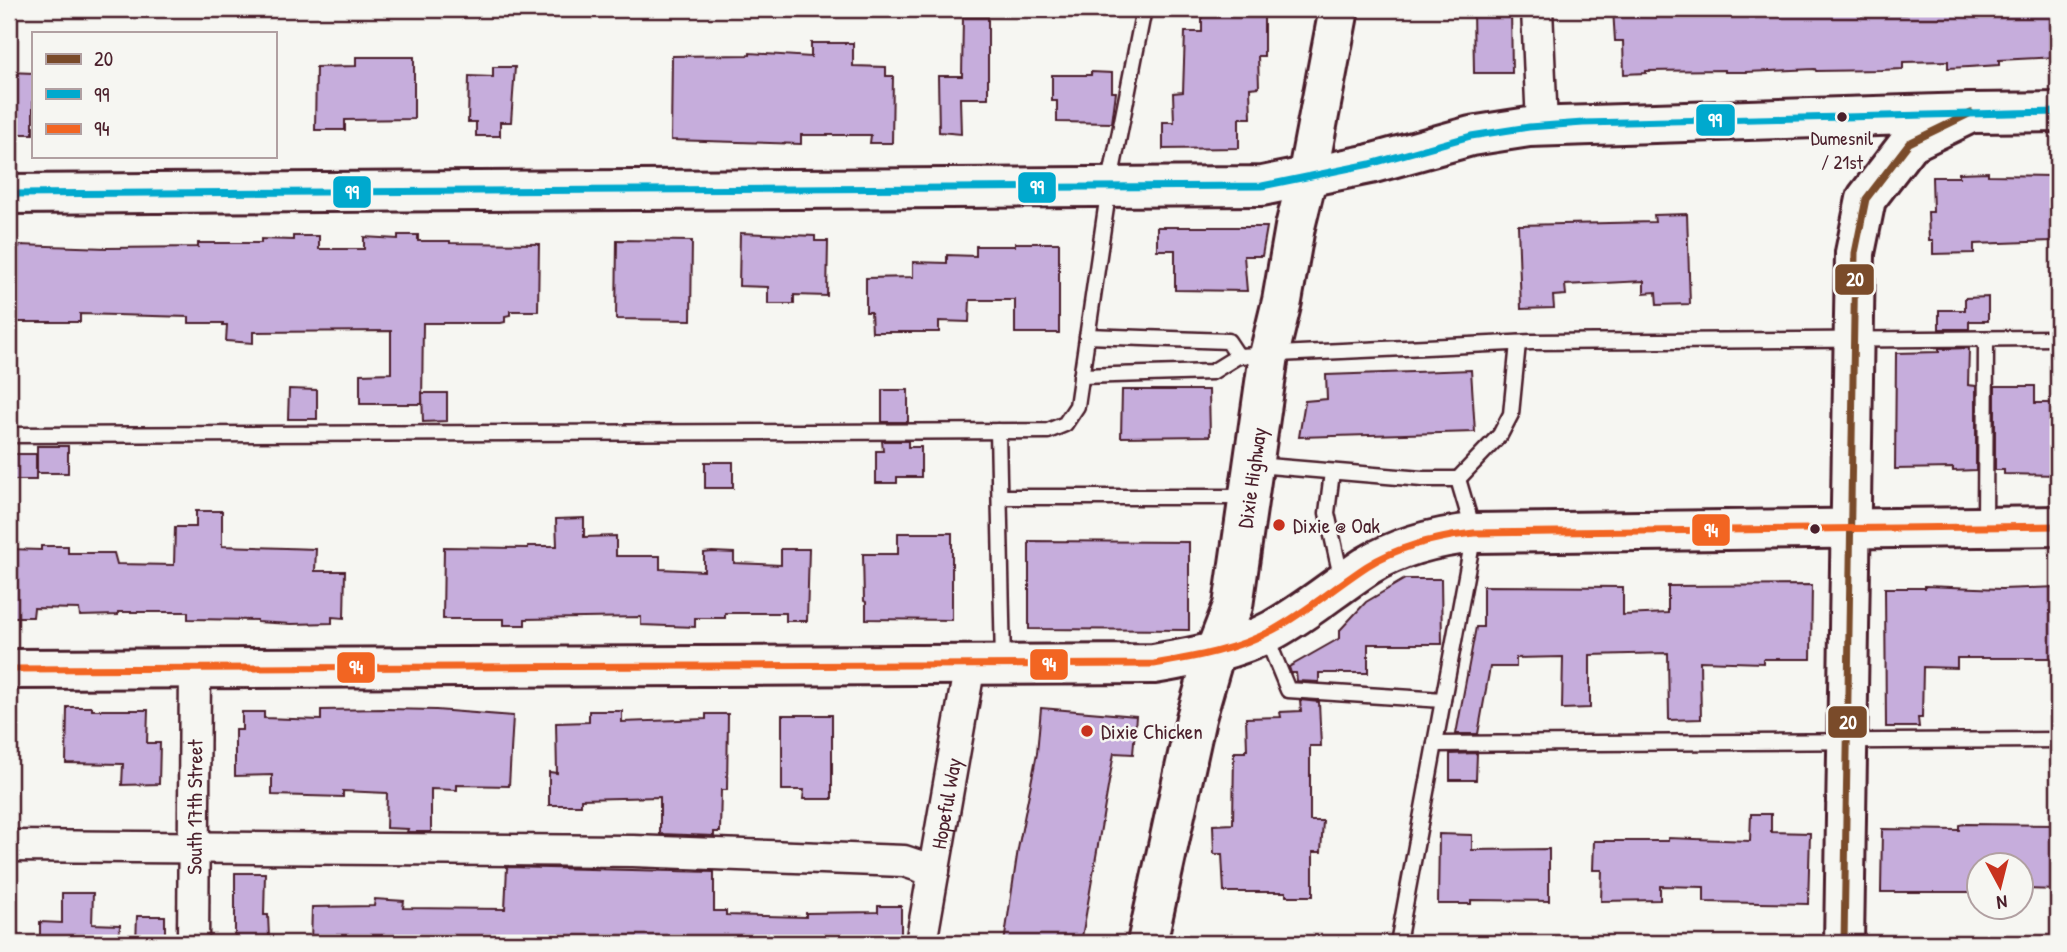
<svg xmlns="http://www.w3.org/2000/svg" width="2067" height="952" viewBox="0 0 2067 952" font-family="'Patrick Hand',sans-serif">
<style>
.building{fill:#c6addc;stroke:#4a1f2b;stroke-width:2}
.lines{fill:none;stroke-linecap:round;stroke-linejoin:round}
.lane-casing{stroke:#4a1f2b;stroke-width:19}
.street-casing{stroke:#4a1f2b;stroke-width:35}
.secondary-casing{stroke:#4a1f2b;stroke-width:44}
.primary-casing{stroke:#4a1f2b;stroke-width:44}
.lane{stroke:#f6f6f2;stroke-width:14}
.street{stroke:#f6f6f2;stroke-width:30}
.secondary{stroke:#f6f6f2;stroke-width:38}
.primary{stroke:#f6f6f2;stroke-width:38}
.bus-1-casing{stroke:#f6f6f2;stroke-width:12}
.bus-2-casing{stroke:#f6f6f2;stroke-width:12}
.bus-3-casing{stroke:#f6f6f2;stroke-width:12}
.bus-1{stroke:#7a4b2a;stroke-width:7}
.bus-2{stroke:#00a9ce;stroke-width:7}
.bus-3{stroke:#f26522;stroke-width:7}
.bus-dot{fill:#4a1f2b;stroke:#f6f6f2;stroke-width:2.5}
.poi-dot{fill:#c8321e;stroke:#f6f6f2;stroke-width:2.5}
.labels{text-anchor:middle;dominant-baseline:central;stroke-width:5;stroke-linejoin:round;paint-order:stroke}
.bus-label{font-size:19px;fill:#4a1f2b;stroke:#f6f6f2}
.street-label{font-size:21px;fill:#4a1f2b;stroke:#f6f6f2}
.poi-label{font-size:21px;fill:#4a1f2b;stroke:#f6f6f2;text-anchor:start}
.line-badge{stroke:#f6f6f2;stroke-width:2.5}
.badge-label{font-size:19px;text-anchor:middle;font-weight:bold;fill:#fff}
</style>
<rect width="100%" height="100%" fill="#f6f6f2"/>
<filter id="ink" filterUnits="userSpaceOnUse"><feTurbulence type="fractalNoise" baseFrequency=".0143" numOctaves="2"/><feDisplacementMap in="SourceGraphic" scale="14" xChannelSelector="R" yChannelSelector="G"/><feConvolveMatrix kernelMatrix="1 2 1 2 8 2 1 2 1" color-interpolation-filters="sRGB"/></filter>
<g filter="url(#ink)">
<g class="building">
<polygon points="1202,9 1264,9 1264,56 1258,56 1259,87 1250,88 1251,118 1239,118 1239,148 1163,149 1163,122 1174,122 1173,93 1183,92 1185,32 1202,32"/>
<polygon points="1473,9 1511,9 1512,73 1474,73"/>
<polygon points="1613,9 1801,9 1801,13 1862,9 1862,16 1905,14 1905,9 2058,9 2058,57 1999,60 1999,65 1969,67 1948,68 1948,61 1903,62 1903,69 1881,70 1816,71 1815,69 1746,72 1725,72 1725,70 1646,71 1646,73 1624,74 1623,41 1615,41"/>
<polygon points="963,17 988,17 988,98 960,98 961,134 939,132 938,76 962,76"/>
<polygon points="811,43 853,43 853,66 886,67 886,76 893,76 892,143 870,143 871,135 801,135 801,144 671,140 672,56 750,55 750,53 811,57"/>
<polygon points="356,57 414,57 414,119 345,120 345,130 315,130 316,67 356,66"/>
<polygon points="493,67 515,67 511,122 500,122 500,136 476,136 476,122 468,122 469,76 493,77"/>
<polygon points="9,72 33,73 33,134 9,134"/>
<polygon points="1091,72 1112,73 1112,92 1116,92 1112,123 1057,122 1057,101 1052,101 1052,75 1091,75"/>
<polygon points="1988,172 1988,175 2050,176 2051,202 2058,202 2058,238 2052,238 2052,241 1974,244 1974,253 1933,254 1933,240 1929,240 1928,212 1933,212 1932,177 1959,177 1959,173"/>
<polygon points="1687,214 1690,304 1657,305 1656,292 1644,293 1644,281 1565,285 1566,295 1553,296 1554,308 1521,309 1518,225 1655,222 1654,215"/>
<polygon points="1157,227 1267,227 1262,256 1244,256 1247,291 1175,290 1175,250 1157,250"/>
<polygon points="740,233 815,236 815,241 828,241 827,296 794,295 794,304 768,304 768,287 739,286"/>
<polygon points="398,235 418,235 418,241 450,241 450,243 539,244 538,311 510,311 510,315 505,316 505,322 501,323 423,323 422,404 360,404 360,374 391,373 391,331 253,332 253,343 226,341 227,325 223,325 223,323 189,323 189,317 80,314 80,322 9,322 9,247 19,247 19,245 107,248 198,247 198,243 261,243 261,239 293,240 293,236 319,236 319,249 364,249 364,237 398,239"/>
<polygon points="617,240 692,241 691,320 616,319"/>
<polygon points="1015,243 1059,243 1059,333 1015,333 1015,300 970,300 969,322 939,321 939,332 872,332 871,312 866,312 866,278 913,277 913,262 947,263 947,255 976,256 976,246 1015,246"/>
<polygon points="1988,297 1988,321 1969,321 1969,329 1939,329 1939,310 1965,310 1965,298"/>
<polygon points="1969,348 1968,385 1976,386 1976,470 1953,471 1953,468 1895,469 1896,353 1939,352 1939,349"/>
<polygon points="1471,370 1475,432 1299,437 1305,401 1327,399 1326,375"/>
<polygon points="1995,386 2035,386 2035,403 2058,403 2058,475 2004,474 2004,470 1995,470"/>
<polygon points="289,389 317,390 317,419 288,419"/>
<rect x="882" y="390" width="26" height="32"/>
<polygon points="1122,390 1209,390 1210,436 1121,437"/>
<polygon points="422,393 447,393 447,421 423,422"/>
<polygon points="882,441 908,441 908,447 921,447 921,477 897,477 897,483 876,483 876,451 883,451"/>
<rect x="37" y="446" width="31" height="27"/>
<rect x="9" y="454" width="27" height="26"/>
<rect x="705" y="462" width="28" height="26"/>
<polygon points="196,511 222,511 222,546 316,549 315,571 345,571 344,618 332,617 332,623 291,624 257,622 257,620 188,619 188,612 118,612 118,615 80,616 79,609 34,608 33,617 11,617 12,582 9,581 9,549 41,550 41,546 68,546 68,553 114,553 117,564 174,565 175,527 196,527"/>
<polygon points="584,518 584,537 616,536 616,556 660,556 660,569 704,571 704,553 712,552 734,553 734,563 781,565 781,549 809,549 807,621 786,621 786,613 725,613 725,618 695,618 695,627 641,625 641,617 525,619 525,625 504,625 504,619 443,619 444,547 528,548 528,546 557,546 556,519"/>
<polygon points="898,533 952,533 952,620 866,619 866,602 864,601 863,554 898,554"/>
<polygon points="1029,541 1189,542 1189,630 1029,629"/>
<polygon points="1405,579 1441,579 1442,644 1368,644 1368,673 1319,673 1319,682 1297,681 1296,673 1291,673 1289,667 1340,638 1340,630 1366,602"/>
<polygon points="1812,585 1811,659 1763,659 1763,663 1700,661 1701,719 1669,720 1668,653 1590,655 1590,708 1562,709 1563,657 1516,658 1516,667 1490,667 1478,734 1456,734 1476,627 1483,627 1483,586 1623,587 1623,615 1668,613 1668,586"/>
<polygon points="1925,586 2002,589 2058,587 2058,658 1957,658 1957,668 1923,667 1922,718 1918,718 1919,727 1886,727 1885,588 1925,588"/>
<polygon points="1300,700 1319,702 1321,746 1310,746 1310,821 1323,821 1321,852 1313,852 1313,896 1286,896 1286,892 1224,892 1222,854 1214,854 1213,825 1233,824 1234,752 1245,752 1245,750 1247,750 1246,718 1281,717 1280,712 1301,711"/>
<polygon points="67,707 92,707 92,710 148,710 147,743 160,743 159,784 122,785 123,764 66,763"/>
<polygon points="1041,708 1136,716 1133,754 1114,753 1081,943 1004,943 1018,849 1037,753"/>
<polygon points="386,709 436,710 513,716 509,786 457,785 457,790 431,789 431,832 407,832 408,829 386,828 387,793 343,791 343,797 272,795 272,775 235,776 235,730 242,730 242,712 264,712 264,718 321,720 321,710"/>
<polygon points="589,711 622,711 622,722 706,719 706,714 728,714 727,790 721,790 720,832 714,832 714,836 660,834 660,797 581,799 581,805 549,805 549,772 557,773 556,723 589,722"/>
<polygon points="782,715 832,715 832,799 803,799 804,790 782,790"/>
<polygon points="1477,753 1476,780 1450,780 1450,754"/>
<polygon points="1751,814 1771,814 1771,832 1810,833 1808,904 1704,902 1704,887 1660,886 1660,900 1601,901 1602,870 1593,870 1594,841 1668,841 1668,838 1750,841"/>
<polygon points="1965,824 2058,825 2058,890 2021,889 2021,864 1979,864 1979,892 1881,892 1882,829 1959,830 1959,825"/>
<polygon points="1439,834 1472,835 1472,850 1549,849 1549,901 1471,900 1471,904 1438,904"/>
<polygon points="507,867 714,872 714,911 726,911 726,915 806,917 806,913 878,912 878,906 901,906 901,943 311,943 312,907 374,906 375,899 404,901 403,908 505,909"/>
<polygon points="235,873 265,873 264,915 268,915 269,937 264,937 264,943 235,943"/>
<polygon points="62,893 93,893 92,924 120,925 119,943 40,943 40,922 62,923"/>
<polygon points="137,916 165,916 165,943 136,943"/>
</g>
<g class="lines">
<defs>
<g id="lane">
<polyline points="1087,336 1228,341 1238,356 1532,342 2058,338"/>
<polyline points="1081,376 1212,372 1238,356"/>
<polyline points="998,431 1003,664"/>
<polyline points="9,435 1048,431 1065,424 1077,406 1109,187 1144,9"/>
<polyline points="1255,465 1422,479 1458,479 1474,533 1398,943"/>
<polyline points="1332,472 1327,513 1342,581"/>
<polyline points="1458,479 1500,435 1511,414 1518,343"/>
<polyline points="1000,497 1248,497"/>
<polyline points="1985,525 1986,340"/>
<polyline points="1265,634 1288,690 1443,700"/>
<polyline points="1435,744 2058,740"/>
</g>
<g id="street">
<polyline points="1537,9 1542,126"/>
<polyline points="9,846 633,851 904,861 934,871"/>
<path id="s1" d="M193 943 195 669"/>
<path id="s2" d="M921 943 970 664"/>
</g>
<g id="secondary">
<polyline points="9,194 1262,186 1370,164 1471,136 1529,127 1971,113"/>
<path d="M9 669 1154 664C1195 657 1236 650 1273 630 1306 612 1335 587 1367 566 1399 546 1437 537 1474 533L2058 526"/>
<path id="s3" d="M1147 943 1196 718 1215 652 1233 606 1269 355 1282 301 1295 227 1307 178 1339 9"/>
</g>
<polyline id="primary" points="1844,943 1855,253 1866,199 1909,143 1971,113 2058,112"/>
</defs>
<use href="#lane" class="lane-casing"/>
<use href="#street" class="street-casing"/>
<use href="#secondary" class="secondary-casing"/>
<use href="#primary" class="primary-casing"/>
<use href="#lane" class="lane"/>
<use href="#street" class="street"/>
<use href="#secondary" class="secondary"/>
<use href="#primary" class="primary"/>
<defs>
<polyline id="bus-1" points="1844,943 1855,253 1866,199 1909,143 1971,113"/>
<polyline id="bus-2" points="9,194 1262,186 1370,164 1471,136 1529,127 1583,123 2058,112"/>
<path id="bus-3" d="M9 669 1154 664C1195 657 1236 650 1273 630 1306 612 1335 587 1367 566 1399 546 1437 537 1474 533L2058 526"/>
</defs>
<use href="#bus-1" class="bus-1-casing"/>
<use href="#bus-2" class="bus-2-casing"/>
<use href="#bus-3" class="bus-3-casing"/>
<use href="#bus-1" class="bus-1"/>
<use href="#bus-2" class="bus-2"/>
<use href="#bus-3" class="bus-3"/>
</g>
</g>
<g class="bus-dot">
<circle cx="1842" cy="117" r="6"/>
<circle cx="1815" cy="529" r="6"/>
</g>
<g class="poi-dot">
<circle cx="1279" cy="525" r="7"/>
<circle cx="1087" cy="731" r="7"/>
</g>
<g class="labels">
<g class="bus-label">
<text x="1842" y="138">Dumesnil<tspan x="1842" dy="24">/ 21st</tspan></text>
</g>
<g class="street-label">
<text stroke="none"><textPath href="#s3" startOffset="478">Dixie Highway</textPath></text>
<text stroke="none"><textPath href="#s2" startOffset="142">Hopeful Way</textPath></text>
<text stroke="none"><textPath href="#s1" startOffset="136">South 17th Street</textPath></text>
</g>
<g class="poi-label">
<text x="1293" y="525">Dixie @ Oak</text>
<text x="1101" y="731">Dixie Chicken</text>
</g>
</g>
<g class="line-badge">
<rect x="1695" y="103" width="41" height="34" rx="7" fill="#00a9ce"/>
<rect x="1017" y="171" width="40" height="33" rx="7" fill="#00a9ce"/>
<rect x="332" y="175" width="40" height="34" rx="7" fill="#00a9ce"/>
<rect x="1834" y="263" width="41" height="33" rx="7" fill="#7a4b2a"/>
<rect x="1691" y="513" width="40" height="34" rx="7" fill="#f26522"/>
<rect x="1029" y="648" width="40" height="33" rx="7" fill="#f26522"/>
<rect x="336" y="651" width="40" height="33" rx="7" fill="#f26522"/>
<rect x="1827" y="705" width="41" height="34" rx="7" fill="#7a4b2a"/>
</g>
<g class="badge-label">
<text x="1715" y="127">99</text>
<text x="1037" y="194">99</text>
<text x="352" y="199">99</text>
<text x="1855" y="286">20</text>
<text x="1711" y="537">94</text>
<text x="1049" y="671">94</text>
<text x="356" y="674">94</text>
<text x="1848" y="729">20</text>
</g>
<rect width="2067" height="952" fill="none" stroke="#f6f6f2" stroke-width="35"/>
<rect x="18" y="18" width="2032" height="917" fill="none" stroke="#4a1f2b" stroke-width="2.5" filter="url(#ink)"/>
<rect x="32" y="32" width="245" height="126" fill="#f6f6f2" stroke="#b1a0a2" stroke-width="2"/>
<rect x="46" y="54" width="35" height="10" fill="#7a4b2a" stroke="#b1a0a2" stroke-width="2"/>
<text x="94" y="66" font-size="21" fill="#4a1f2b">20</text>
<rect x="46" y="89" width="35" height="10" fill="#00a9ce" stroke="#b1a0a2" stroke-width="2"/>
<text x="94" y="102" font-size="21" fill="#4a1f2b">99</text>
<rect x="46" y="124" width="35" height="10" fill="#f26522" stroke="#b1a0a2" stroke-width="2"/>
<text x="94" y="136" font-size="21" fill="#4a1f2b">94</text>
<g transform="translate(2000 886) rotate(173)"><circle r="33" fill="#f6f6f2" stroke="#b1a0a2" stroke-width="2"/>
<path d="M0-5L12 26L0 18L-12 26Z" fill="#c8321e"/>
<text y="-10" font-size="19" font-weight="bold" text-anchor="middle" fill="#4a1f2b">N</text>
</g>
</svg>
